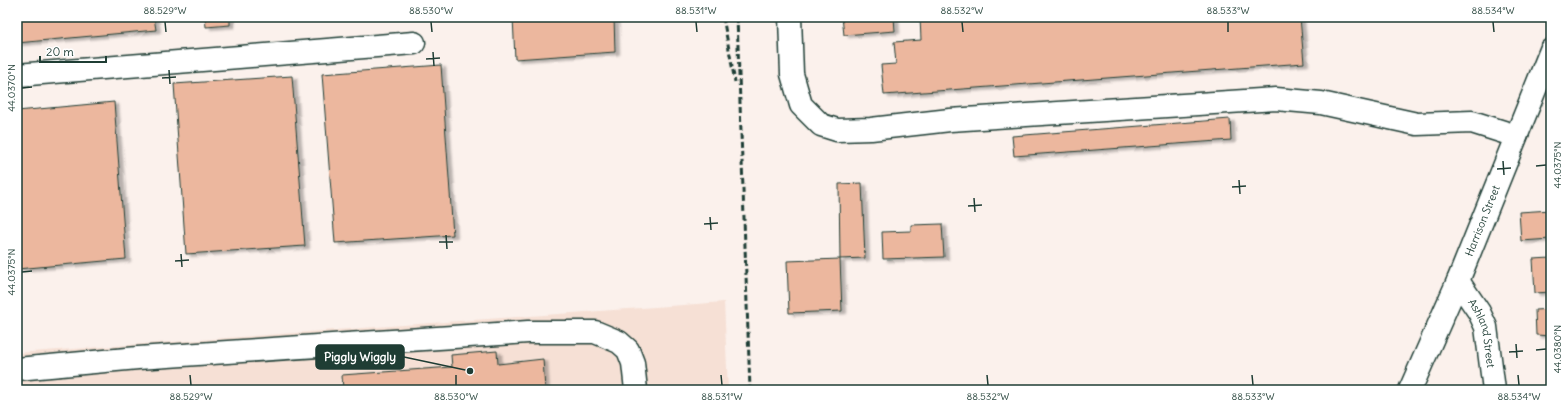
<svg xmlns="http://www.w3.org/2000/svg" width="1568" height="407" viewBox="0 0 1568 407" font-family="Delius,sans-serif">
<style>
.built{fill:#f6e0d5}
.building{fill:#ecb79e;stroke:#1f3d34;filter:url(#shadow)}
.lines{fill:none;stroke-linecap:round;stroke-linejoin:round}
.minor-casing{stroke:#1f3d34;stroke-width:25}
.minor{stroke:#fff;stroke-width:22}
.rail{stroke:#1f3d34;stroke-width:3;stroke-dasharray:6 3;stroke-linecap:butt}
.ticks{fill:none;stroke:#1f3d34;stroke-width:1.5}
.labels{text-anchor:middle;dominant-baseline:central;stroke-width:3;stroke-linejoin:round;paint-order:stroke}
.street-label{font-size:11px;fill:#1f3d34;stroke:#fff}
.leader{fill:none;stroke:#1f3d34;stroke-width:1.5}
.callout-dot{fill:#1f3d34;stroke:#fff;stroke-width:1.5}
.callout{fill:#1f3d34;stroke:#1f3d34;stroke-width:1.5}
.callout-label{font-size:12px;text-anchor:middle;font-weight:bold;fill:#fff}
.neatline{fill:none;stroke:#1f3d34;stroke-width:1.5}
.ticks-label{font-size:10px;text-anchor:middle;fill:#1f3d34}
</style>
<defs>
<filter id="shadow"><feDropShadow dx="4.5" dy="2.5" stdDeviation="1" flood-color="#0004"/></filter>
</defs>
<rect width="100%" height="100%" fill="#fbf1ec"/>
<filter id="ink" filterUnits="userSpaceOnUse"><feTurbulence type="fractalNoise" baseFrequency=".025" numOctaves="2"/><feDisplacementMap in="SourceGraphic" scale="8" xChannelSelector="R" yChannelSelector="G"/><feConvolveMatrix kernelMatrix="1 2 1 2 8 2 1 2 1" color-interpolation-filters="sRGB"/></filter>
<g filter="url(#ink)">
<polygon class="built" points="724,302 728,390 17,390 17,353"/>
<g class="building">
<polygon points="17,17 154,17 156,30 17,43"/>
<polygon points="205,17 230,17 230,25 206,27"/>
<polygon points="513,17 614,17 615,52 515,59"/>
<polygon points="842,17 894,17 895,31 844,35"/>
<polygon points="920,17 1300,17 1304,63 884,95 881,65 896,64 894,42 921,40"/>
<polygon points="441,65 453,235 335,243 322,74"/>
<polygon points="292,76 305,246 186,254 174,84"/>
<polygon points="114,102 126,259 17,269 17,111"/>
<polygon points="1230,119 1231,140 1014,156 1012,136"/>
<polygon points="862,183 865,258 840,259 839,184"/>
<polygon points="1551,210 1551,239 1521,241 1519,212"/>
<polygon points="942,224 944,257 883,259 882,232 911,231 911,225"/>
<polygon points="1551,258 1551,292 1535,293 1533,259"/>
<polygon points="840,259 842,311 789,313 787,261"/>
<polygon points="1551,309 1551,336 1536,335 1535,310"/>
<polygon points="497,351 498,364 543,359 545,390 343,390 342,375 452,367 451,355"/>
<polygon points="1549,375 1551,375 1551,390 1550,390"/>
<polygon points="76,388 76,390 52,390"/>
</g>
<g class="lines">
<defs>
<g id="minor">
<polyline points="790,17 792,74 801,105 821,125 837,130 871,129 950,120 1276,99 1321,103 1417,124 1472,122 1516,136"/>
<polyline points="17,75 414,43"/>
<path id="s1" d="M1458 281 1479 312 1486 327 1494 390"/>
<polyline points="17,369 138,358 528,332 595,332 619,342 628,350 633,363 636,390"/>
<path id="s2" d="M1410 390 1458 281 1551 50"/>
</g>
</defs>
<use href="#minor" class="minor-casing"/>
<use href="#minor" class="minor"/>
<g class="rail">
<polyline points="723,17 735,82"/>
<polyline points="737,17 750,390"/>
</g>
</g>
</g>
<path class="ticks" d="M165 22 166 32M431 22 432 32M696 22 697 32M962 22 963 32M1228 22V32M1493 22 1494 32M433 52 434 66M426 59 440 58M169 70 170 84M162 78 176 77M22 88 32 87M1503 161 1504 175M1536 166 1546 165M1497 169 1511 168M1239 180 1240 194M1232 187 1246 186M974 198 975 212M968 206 982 205M710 217 711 230M704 224 718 223M446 235 447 249M439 242H453M181 254 182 267M175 261 189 260M22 272 32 271M1516 344 1517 358M1536 350 1546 349M1509 352 1523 351M190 375 191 385M456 375V385M721 375 722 385M987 375 988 385M1252 375 1253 385M1518 375 1519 385"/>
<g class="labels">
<g class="street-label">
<text stroke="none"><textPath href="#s2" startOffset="184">Harrison Street</textPath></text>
<text stroke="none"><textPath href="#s1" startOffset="59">Ashland Street</textPath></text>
</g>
</g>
<path class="leader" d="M470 371L404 357"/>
<circle class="callout-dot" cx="470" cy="371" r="4"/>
<rect class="callout" x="316" y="345" width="88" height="24" rx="4"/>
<g class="callout-label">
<text x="360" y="361">Piggly Wiggly</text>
</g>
<rect width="1568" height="407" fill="none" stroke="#fff" stroke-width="44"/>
<path d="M40 56v6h66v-6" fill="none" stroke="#1f3d34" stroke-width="2"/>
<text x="46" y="56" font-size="12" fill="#1f3d34" stroke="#ffffff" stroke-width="3" paint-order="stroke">20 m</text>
<rect x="22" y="22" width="1524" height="363" class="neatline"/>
<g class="ticks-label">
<text x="165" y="14">88.529°W</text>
<text x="431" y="14">88.530°W</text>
<text x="696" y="14">88.531°W</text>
<text x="962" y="14">88.532°W</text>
<text x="1228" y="14">88.533°W</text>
<text x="1493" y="14">88.534°W</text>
<text transform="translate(11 88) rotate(-90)" y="4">44.0370°N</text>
<text transform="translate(1557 165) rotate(-90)" y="4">44.0375°N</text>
<text transform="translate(11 272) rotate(-90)" y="4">44.0375°N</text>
<text transform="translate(1557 349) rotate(-90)" y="4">44.0380°N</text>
<text x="191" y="400">88.529°W</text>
<text x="456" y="400">88.530°W</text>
<text x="722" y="400">88.531°W</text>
<text x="988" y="400">88.532°W</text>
<text x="1253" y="400">88.533°W</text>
<text x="1519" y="400">88.534°W</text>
</g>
</svg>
